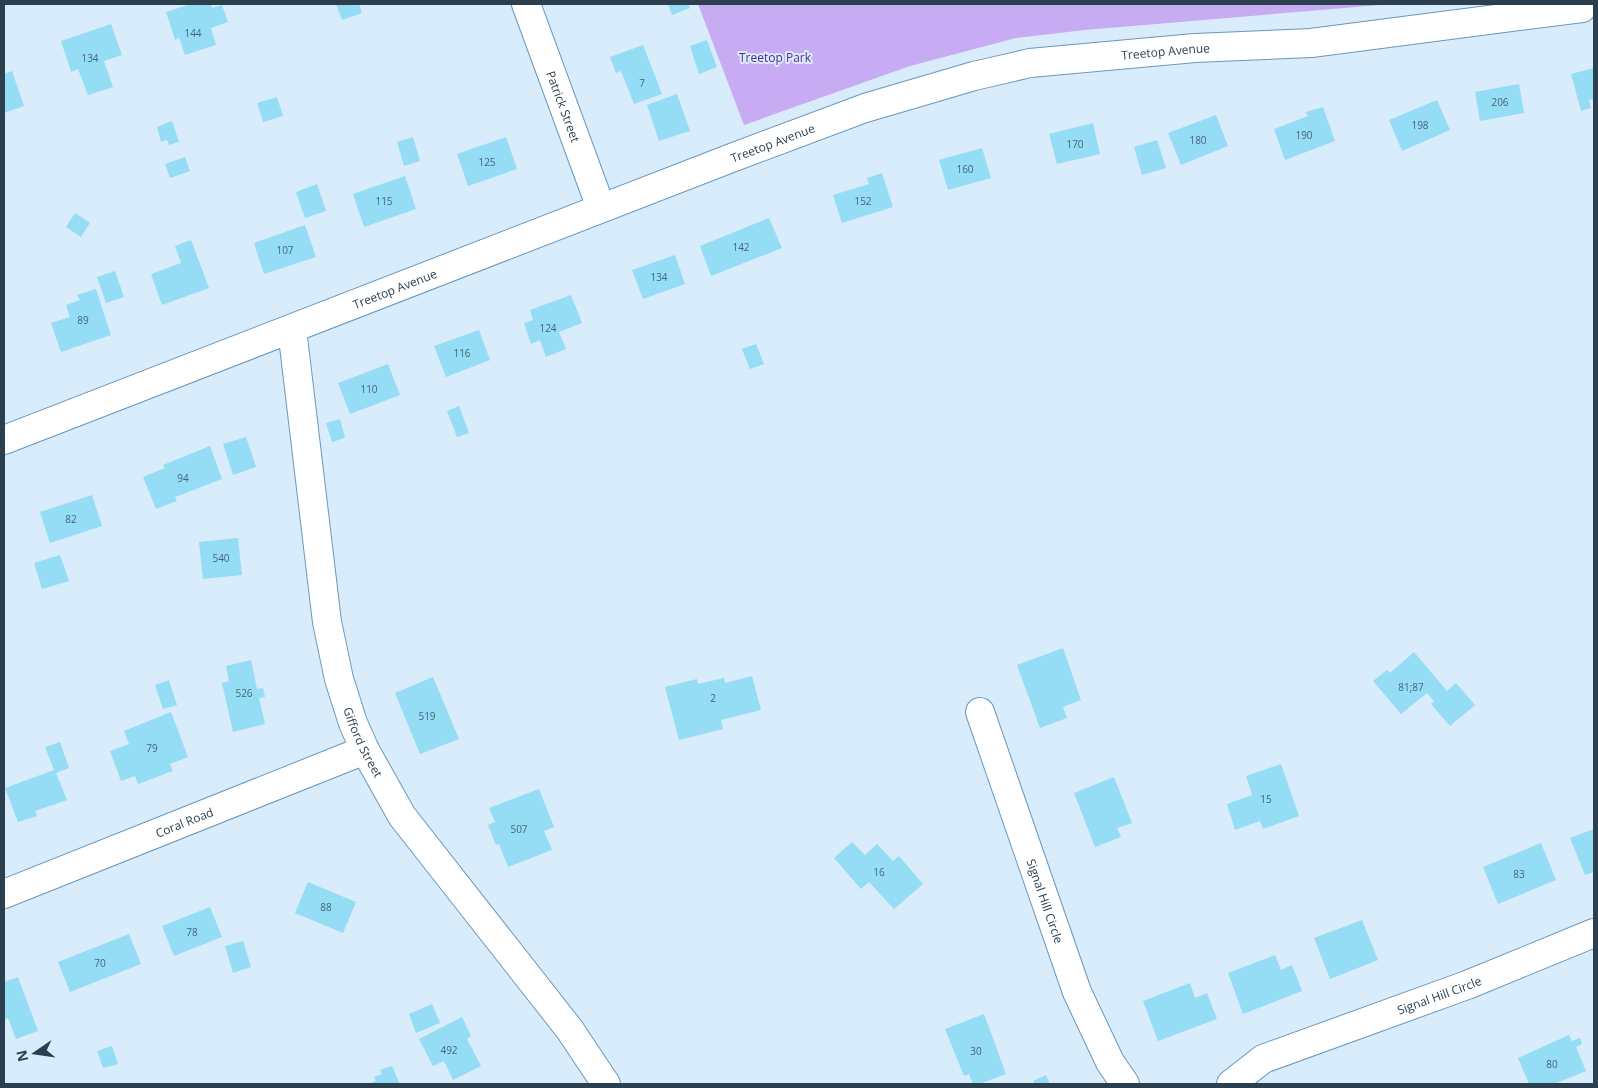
<svg xmlns="http://www.w3.org/2000/svg" width="1598" height="1088" viewBox="0 0 1598 1088" font-family="'Open Sans',sans-serif">
<style>
.green{fill:#c7acf4}
.building{fill:#95dcf5}
.lines{fill:none;stroke-linecap:round;stroke-linejoin:round}
.minor-casing{stroke:#6898bc;stroke-width:30}
.minor{stroke:#fff;stroke-width:28}
.labels{text-anchor:middle;dominant-baseline:central;stroke-width:4;stroke-linejoin:round;paint-order:stroke}
.number-label{font-size:10px;fill:#466678}
.street-label{font-size:12px;fill:#2b3f4e;stroke:#d8ecfc}
.park-label{font-size:12px;fill:#59278e;stroke:#d8ecfc}
</style>
<rect width="100%" height="100%" fill="#d8ecfc"/>
<polygon class="green" points="698,4 1392,4 1085,30 1016,38 910,66 744,125"/>
<g class="building">
<polygon points="191,4 211,4 212,8 222,5 228,22 211,28 216,45 185,55 179,38 175,40 166,12"/>
<polygon points="336,4 359,4 362,13 342,20"/>
<polygon points="668,4 688,4 690,8 672,15"/>
<polygon points="111,24 122,55 104,61 113,87 88,95 78,69 71,72 61,41"/>
<polygon points="707,40 717,67 699,74 690,46"/>
<polygon points="643,45 662,94 634,104 621,71 616,73 610,57"/>
<polygon points="1594,68 1594,99 1589,100 1591,108 1581,111 1571,74"/>
<polygon points="12,71 24,106 4,113 4,74"/>
<polygon points="1519,84 1524,113 1480,121 1475,92"/>
<polygon points="677,94 690,131 659,141 647,105"/>
<polygon points="277,97 283,116 263,122 257,103"/>
<polygon points="1437,100 1450,130 1402,151 1389,120"/>
<polygon points="1323,107 1335,141 1285,160 1274,129 1308,116 1306,112"/>
<polygon points="1216,115 1228,146 1181,165 1168,133"/>
<polygon points="172,121 179,142 169,145 167,140 161,142 157,127"/>
<polygon points="1093,123 1100,154 1057,164 1049,134"/>
<polygon points="413,137 420,161 404,166 397,142"/>
<polygon points="506,137 517,169 468,186 457,154"/>
<polygon points="1157,140 1166,168 1142,175 1134,147"/>
<polygon points="982,148 991,178 948,190 939,160"/>
<polygon points="185,157 190,171 170,178 165,164"/>
<polygon points="882,173 893,207 842,223 833,195 869,184 867,178"/>
<polygon points="405,176 416,209 364,227 353,194"/>
<polygon points="317,184 326,211 305,218 296,192"/>
<polygon points="75,213 90,223 81,237 66,227"/>
<polygon points="769,218 782,248 711,276 700,246"/>
<polygon points="305,225 316,257 264,274 254,243"/>
<polygon points="191,240 209,288 162,305 151,274 181,263 175,246"/>
<polygon points="675,255 685,284 643,299 632,270"/>
<polygon points="115,271 124,297 106,303 97,277"/>
<polygon points="96,289 111,335 61,352 51,323 70,317 66,305 80,300 77,295"/>
<polygon points="571,295 582,323 559,332 566,349 546,357 540,340 531,344 524,323 533,320 530,310"/>
<polygon points="479,330 490,360 446,377 434,346"/>
<polygon points="756,344 764,364 750,369 742,349"/>
<polygon points="388,364 400,395 350,414 338,383"/>
<polygon points="459,406 469,433 457,437 447,411"/>
<polygon points="340,419 345,438 332,442 326,423"/>
<polygon points="246,437 256,467 233,475 223,444"/>
<polygon points="210,446 222,479 175,497 177,501 156,509 143,477 165,468 163,465"/>
<polygon points="92,495 102,526 50,543 40,512"/>
<polygon points="238,538 242,575 203,579 199,542"/>
<polygon points="60,555 69,581 42,589 34,563"/>
<polygon points="1063,648 1081,700 1063,707 1067,718 1040,728 1017,665"/>
<polygon points="1414,652 1447,691 1456,683 1475,705 1450,726 1431,704 1434,701 1427,693 1401,714 1373,681 1387,670 1390,673"/>
<polygon points="251,660 257,689 263,688 265,697 259,698 265,724 233,732 222,683 229,681 226,666"/>
<polygon points="752,676 761,710 721,720 723,729 679,740 665,687 697,679 698,684 724,678 725,683"/>
<polygon points="433,677 459,739 420,754 395,693"/>
<polygon points="169,680 177,705 163,709 155,685"/>
<polygon points="171,712 188,757 170,764 173,771 138,784 135,776 121,781 110,751 129,744 124,731"/>
<polygon points="60,742 69,768 56,773 67,800 35,811 37,816 18,822 5,788 54,770 45,747"/>
<polygon points="1281,764 1299,816 1263,829 1260,821 1235,830 1227,804 1252,795 1246,776"/>
<polygon points="1114,777 1132,823 1117,828 1121,837 1095,847 1074,793"/>
<polygon points="539,789 554,827 544,831 552,850 508,867 499,844 496,845 488,825 495,822 489,808"/>
<polygon points="1594,829 1594,872 1585,875 1570,838"/>
<polygon points="852,842 865,855 877,844 893,861 899,856 923,884 894,909 869,882 861,889 834,858"/>
<polygon points="1541,843 1556,880 1498,904 1483,867"/>
<polygon points="308,882 356,902 343,933 295,913"/>
<polygon points="210,907 222,937 174,956 162,926"/>
<polygon points="1362,920 1378,960 1330,979 1314,938"/>
<polygon points="129,934 141,964 70,992 58,962"/>
<polygon points="243,941 251,967 233,973 225,946"/>
<polygon points="1275,955 1281,970 1292,965 1302,991 1243,1014 1228,973"/>
<polygon points="18,977 38,1031 16,1039 8,1018 4,1020 4,982"/>
<polygon points="1190,983 1195,998 1207,993 1217,1019 1158,1041 1143,1001"/>
<polygon points="432,1004 440,1023 416,1033 409,1014"/>
<polygon points="984,1014 1006,1074 979,1084 973,1084 969,1074 964,1076 945,1029"/>
<polygon points="462,1017 471,1036 467,1039 481,1066 453,1080 444,1061 433,1066 419,1039"/>
<polygon points="1569,1035 1572,1041 1580,1038 1582,1044 1576,1047 1586,1071 1554,1084 1529,1084 1518,1058"/>
<polygon points="112,1046 118,1064 103,1068 97,1051"/>
<polygon points="392,1066 400,1084 368,1084 376,1081 374,1077 382,1074 380,1070"/>
<polygon points="1046,1075 1050,1084 1035,1084 1033,1081"/>
</g>
<g class="lines">
<defs>
<g id="minor">
<path id="s1" d="M526 4 601 208"/>
<path id="s2" d="M292 329 327 622 339 679 353 723 365 750 402 816 570 1030 606 1084"/>
<path id="s3" d="M4 440 734 157 865 108 974 76 1030 63 1195 48 1311 43 1582 8"/>
<path id="s4" d="M980 712 1077 992 1110 1062 1125 1084"/>
<path id="s5" d="M4 894 365 750"/>
<path id="s6" d="M1231 1084 1263 1059 1467 985 1594 933"/>
</g>
</defs>
<use href="#minor" class="minor-casing"/>
<use href="#minor" class="minor"/>
</g>
<g class="labels">
<g class="number-label">
<text x="193" y="33">144</text>
<text x="90" y="58">134</text>
<text x="642" y="83">7</text>
<text x="1500" y="102">206</text>
<text x="1420" y="125">198</text>
<text x="1304" y="135">190</text>
<text x="1198" y="140">180</text>
<text x="1075" y="144">170</text>
<text x="487" y="162">125</text>
<text x="965" y="169">160</text>
<text x="384" y="201">115</text>
<text x="863" y="201">152</text>
<text x="741" y="247">142</text>
<text x="285" y="250">107</text>
<text x="659" y="277">134</text>
<text x="83" y="320">89</text>
<text x="548" y="328">124</text>
<text x="462" y="353">116</text>
<text x="369" y="389">110</text>
<text x="183" y="478">94</text>
<text x="71" y="519">82</text>
<text x="221" y="558">540</text>
<text x="1411" y="687">81;87</text>
<text x="244" y="693">526</text>
<text x="713" y="698">2</text>
<text x="427" y="716">519</text>
<text x="152" y="748">79</text>
<text x="1266" y="799">15</text>
<text x="519" y="829">507</text>
<text x="879" y="872">16</text>
<text x="1519" y="874">83</text>
<text x="326" y="907">88</text>
<text x="192" y="932">78</text>
<text x="100" y="963">70</text>
<text x="449" y="1050">492</text>
<text x="976" y="1051">30</text>
<text x="1552" y="1064">80</text>
</g>
<g class="street-label">
<text stroke="none"><textPath href="#s3" startOffset="1230">Treetop Avenue</textPath></text>
<text stroke="none"><textPath href="#s1" startOffset="109">Patrick Street</textPath></text>
<text stroke="none"><textPath href="#s3" startOffset="824">Treetop Avenue</textPath></text>
<text stroke="none"><textPath href="#s3" startOffset="419">Treetop Avenue</textPath></text>
<text stroke="none"><textPath href="#s2" startOffset="421">Gifford Street</textPath></text>
<text stroke="none"><textPath href="#s5" startOffset="194">Coral Road</textPath></text>
<text stroke="none"><textPath href="#s4" startOffset="200">Signal Hill Circle</textPath></text>
<text stroke="none"><textPath href="#s6" startOffset="228">Signal Hill Circle</textPath></text>
</g>
<g class="park-label">
<text x="775" y="57">Treetop Park</text>
</g>
</g>
<rect width="1598" height="1088" fill="none" stroke="#2b3f4e" stroke-width="10"/>
<g transform="translate(35 1053) rotate(257)" stroke="#d8ecfc" stroke-width="4" paint-order="stroke">
<path d="M0-4L9 19L0 12L-9 19Z" fill="#2b3f4e"/>
<text y="-8" font-size="14" font-weight="bold" text-anchor="middle" fill="#2b3f4e">N</text>
</g>
</svg>
